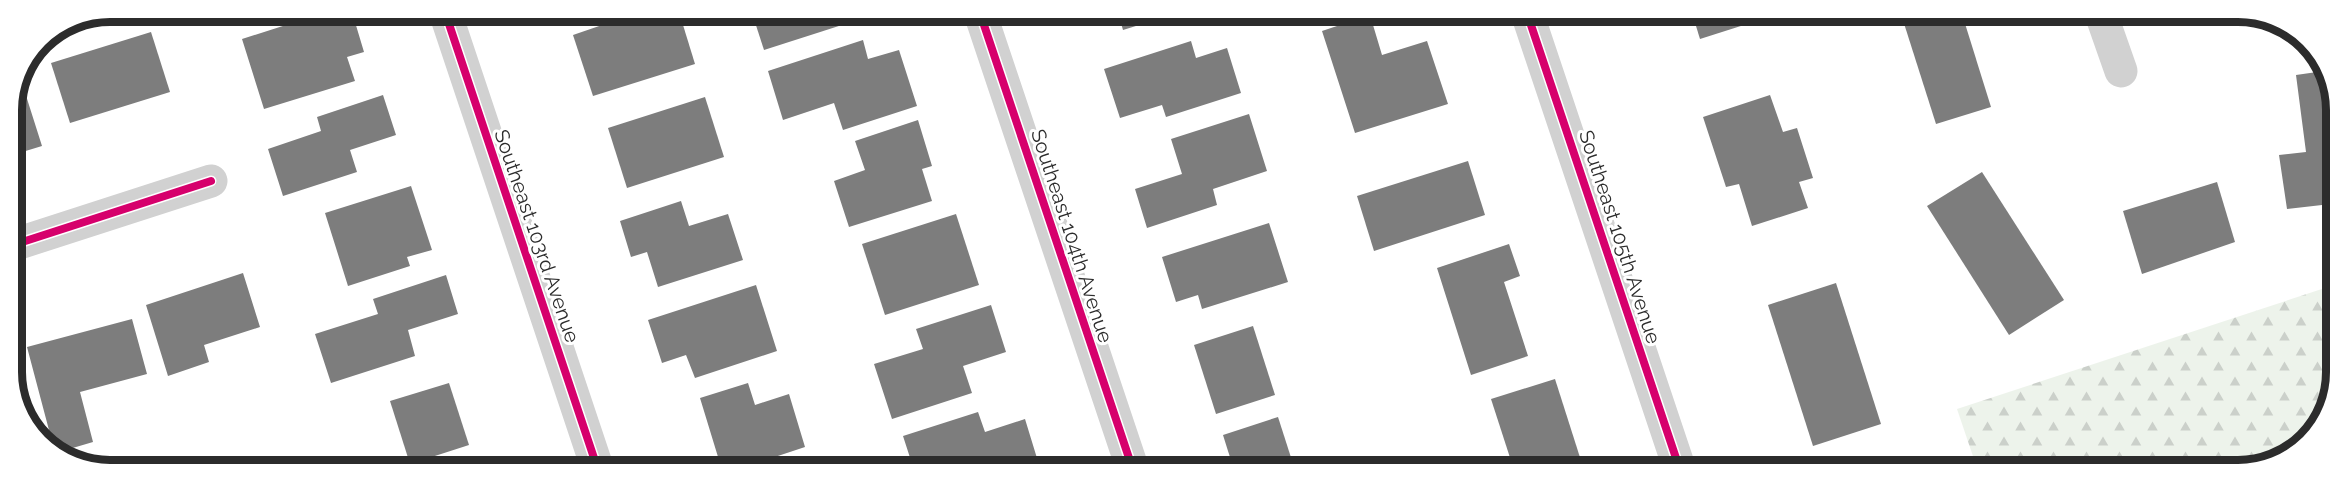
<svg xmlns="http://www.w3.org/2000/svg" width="2348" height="483" viewBox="0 0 2348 483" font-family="Raleway,sans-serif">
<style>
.forest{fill:url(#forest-firs)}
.building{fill:#7d7d7d}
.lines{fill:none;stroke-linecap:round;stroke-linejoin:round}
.minor{stroke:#d1d1d1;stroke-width:33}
.cycleway-casing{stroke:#fff;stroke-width:11}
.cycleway{stroke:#d6006c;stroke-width:8}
.labels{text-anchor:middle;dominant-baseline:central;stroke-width:6;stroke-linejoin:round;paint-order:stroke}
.street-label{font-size:20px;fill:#2c2c2c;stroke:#fff}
.rim{fill:none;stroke:#2c2c2c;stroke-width:8}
</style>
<defs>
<pattern id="forest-firs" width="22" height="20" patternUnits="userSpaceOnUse" patternTransform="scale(1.5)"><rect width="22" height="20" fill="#edf3eb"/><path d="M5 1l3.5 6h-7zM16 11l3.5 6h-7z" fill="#cbd0ca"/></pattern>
</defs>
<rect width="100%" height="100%" fill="#fff"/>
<polygon class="forest" points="2334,285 2334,392 2303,446 2244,471 1978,471 1957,409"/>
<g class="building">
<polygon points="313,12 352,12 364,52 347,57 355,81 264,109 242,39 314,16"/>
<polygon points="640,12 679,12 695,64 593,96 573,35"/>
<polygon points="752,13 838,13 842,25 764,50"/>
<polygon points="1079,13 1099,13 1081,19"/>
<polygon points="1118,13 1178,13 1123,30"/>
<polygon points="1692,13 1740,13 1744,25 1700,39"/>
<polygon points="1901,14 1962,14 1991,107 1936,124"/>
<polygon points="1370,15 1382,55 1427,41 1448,104 1355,133 1322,31"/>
<polygon points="151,32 170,92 70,123 51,63"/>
<polygon points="863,40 868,59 899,50 917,106 843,130 834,103 783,120 768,71"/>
<polygon points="1191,41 1196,58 1227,48 1241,93 1166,117 1162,105 1120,118 1104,69"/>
<polygon points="2324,71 2334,91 2334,213 2324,215 2322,205 2287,209 2279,155 2306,152 2296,75"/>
<polygon points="22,83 42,146 19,153 17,144 12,146 12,104"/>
<polygon points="383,95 396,135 350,150 357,172 283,196 268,149 321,131 317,117"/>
<polygon points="1770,95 1783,132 1797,128 1813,178 1799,182 1808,208 1752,226 1739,184 1726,187 1703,117"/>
<polygon points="705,97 724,157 627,188 608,128"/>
<polygon points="1249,114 1267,171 1213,189 1217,205 1147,228 1135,189 1182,174 1171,139"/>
<polygon points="918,120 932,166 922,169 932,201 849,227 834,181 865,170 855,141"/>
<polygon points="1468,161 1485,215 1374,251 1357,196"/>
<polygon points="1982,172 2064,300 2009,335 1927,206"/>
<polygon points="2217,182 2235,242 2142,274 2123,211"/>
<polygon points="411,186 432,250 407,257 410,266 348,286 325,213"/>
<polygon points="681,201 689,226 728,214 743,260 658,287 647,252 631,257 620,221"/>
<polygon points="956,214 979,285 885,315 862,244"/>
<polygon points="1269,223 1288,282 1202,309 1198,295 1176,302 1162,257"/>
<polygon points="1509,244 1520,276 1504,282 1528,356 1471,375 1437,268"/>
<polygon points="243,273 260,327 204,345 209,362 168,376 146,305"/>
<polygon points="446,275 458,314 408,330 415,356 331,383 315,334 378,314 373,299"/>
<polygon points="1836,283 1881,424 1813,446 1768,305"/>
<polygon points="756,285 777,351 695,378 686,355 662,363 648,320"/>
<polygon points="991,305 1006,352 963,366 972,393 892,419 874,364 923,349 916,329"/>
<polygon points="132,319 147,374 80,392 93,442 59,452 54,449 27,347"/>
<polygon points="1253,326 1275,395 1216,414 1194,345"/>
<polygon points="1555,379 1584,470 1514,470 1491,399"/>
<polygon points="449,383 469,445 410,464 390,401"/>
<polygon points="748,383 755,405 789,394 805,447 735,470 722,470 700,398"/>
<polygon points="14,384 48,446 41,443 14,392"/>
<polygon points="978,412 985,432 1025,419 1040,468 1033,470 914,470 903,436"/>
<polygon points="1278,417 1295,470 1234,470 1223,435"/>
</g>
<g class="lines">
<g class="minor">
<polyline points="445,12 598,470"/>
<polyline points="980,13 1133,470"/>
<polyline points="1527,13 1680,470"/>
<polyline points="2101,14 2121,71"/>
<polyline points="13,245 211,181"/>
</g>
<defs>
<g id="cycleway">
<polyline points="445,12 598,470"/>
<polyline points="980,13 1133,470"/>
<polyline points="1527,13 1680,470"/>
<polyline points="13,245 211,181"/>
</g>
</defs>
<use href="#cycleway" class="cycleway-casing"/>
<use href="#cycleway" class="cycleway"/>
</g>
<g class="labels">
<g class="street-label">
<text transform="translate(537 236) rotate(71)">Southeast 103rd Avenue</text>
<text transform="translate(1072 236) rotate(72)">Southeast 104th Avenue</text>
<text transform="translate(1620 237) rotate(72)">Southeast 105th Avenue</text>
</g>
</g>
<path d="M0 0H2348V483H0ZM110 22H2238A88 88 0 0 1 2326 110V372A88 88 0 0 1 2238 460H110A88 88 0 0 1 22 372V110A88 88 0 0 1 110 22Z" fill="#fff" fill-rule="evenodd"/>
<path class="rim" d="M110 22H2238A88 88 0 0 1 2326 110V372A88 88 0 0 1 2238 460H110A88 88 0 0 1 22 372V110A88 88 0 0 1 110 22Z"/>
</svg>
